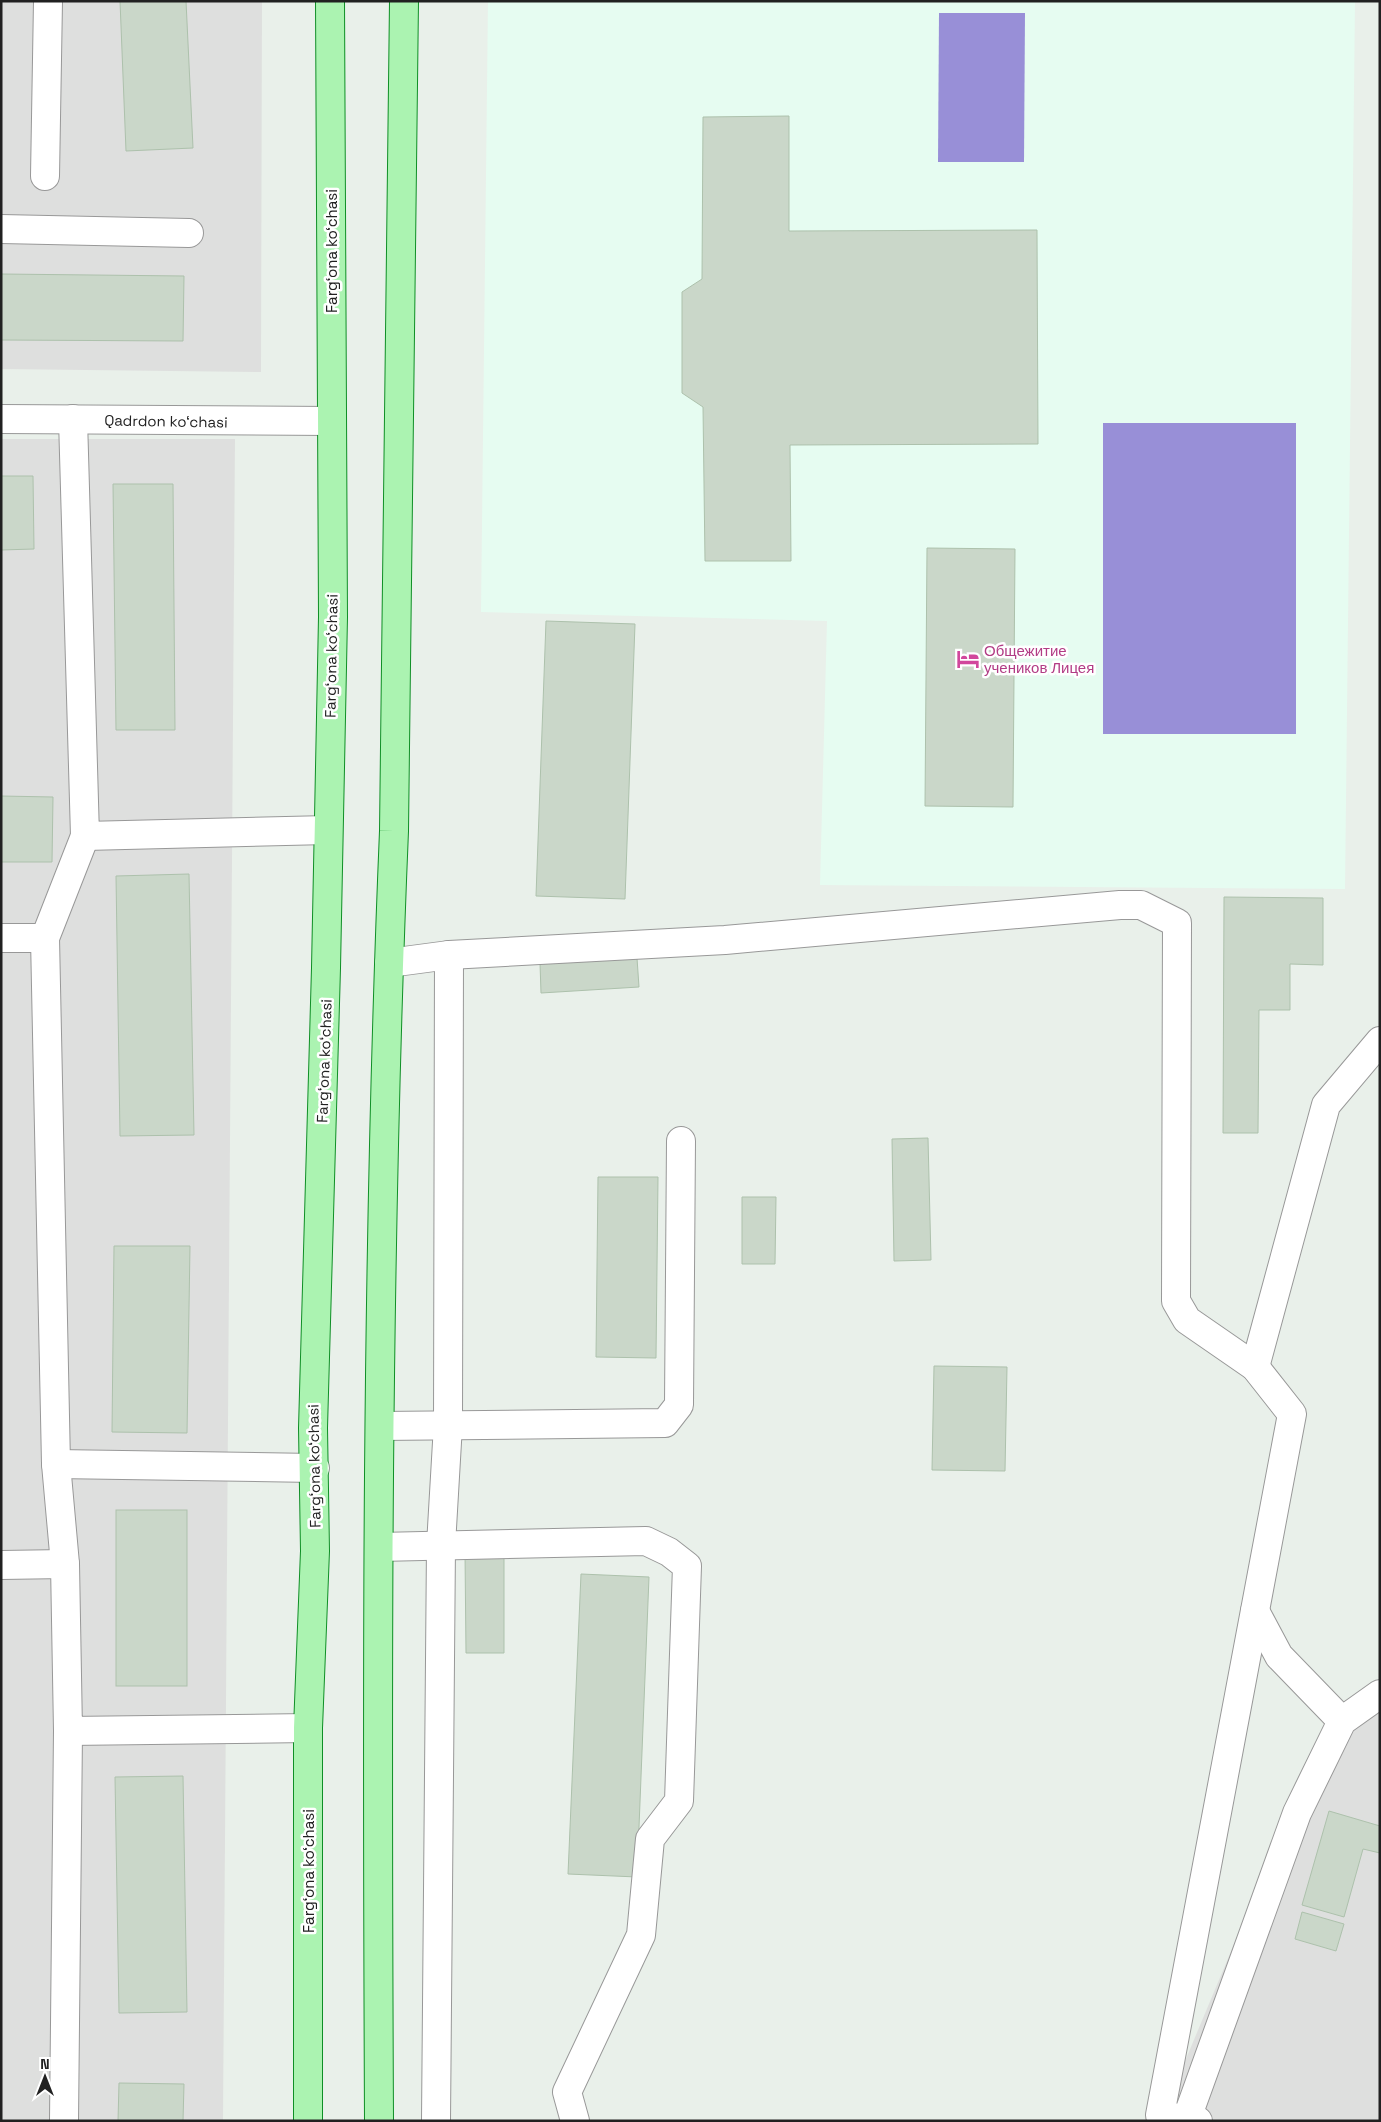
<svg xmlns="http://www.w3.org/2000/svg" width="1381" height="2122" viewBox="0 0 1381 2122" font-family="'Space Grotesk',sans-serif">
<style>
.residential{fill:#dedfde}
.education{fill:#e6fcf1}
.pitch{fill:#988fd7}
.building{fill:#cad7c9;stroke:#adc1ac}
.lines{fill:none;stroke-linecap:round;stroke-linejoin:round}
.minor-casing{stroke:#989898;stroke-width:30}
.major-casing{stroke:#0f8f26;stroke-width:30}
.minor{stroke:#fff;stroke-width:28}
.major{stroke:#abf3b1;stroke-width:28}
.labels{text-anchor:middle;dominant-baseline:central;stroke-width:5;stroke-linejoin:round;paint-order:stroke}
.street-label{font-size:15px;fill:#212121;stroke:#fff}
.hotel-label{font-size:15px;fill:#b23c85;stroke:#fff;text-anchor:start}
</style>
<rect width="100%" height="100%" fill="#e9f0ea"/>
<g class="residential">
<polygon points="1,1 262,1 261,372 1,369"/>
<polygon points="1,439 235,439 223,2121 1,2121"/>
<polygon points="1380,1685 1380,2121 1160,2121 1326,1724"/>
</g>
<polygon class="education" points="488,1 1355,1 1345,889 820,885 827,621 481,612"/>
<g class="pitch">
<polygon points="939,13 1025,13 1024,162 938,162"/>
<rect x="1103" y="423" width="193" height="311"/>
</g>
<g class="building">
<polygon points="120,1 186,1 193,148 126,151"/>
<polygon points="789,116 789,231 1037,230 1038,444 790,445 791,561 705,561 703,407 682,393 682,292 702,279 703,117"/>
<polygon points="1,274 184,276 183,341 1,340"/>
<polygon points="1,476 33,476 34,549 1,550"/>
<polygon points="113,484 173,484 175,730 116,730"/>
<polygon points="927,548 1015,549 1013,807 925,806"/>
<polygon points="546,621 635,624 625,899 536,896"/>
<polygon points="1,796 53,797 52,862 1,862"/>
<polygon points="189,874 194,1135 120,1136 116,876"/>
<polygon points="1224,897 1323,898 1323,965 1290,964 1290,1010 1259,1010 1258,1133 1223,1133"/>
<polygon points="637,958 639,987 541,993 540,963"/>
<polygon points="928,1138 931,1260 894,1261 892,1139"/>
<polygon points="598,1177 658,1177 656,1358 596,1357"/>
<polygon points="742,1197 776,1197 775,1264 742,1264"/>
<polygon points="114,1246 190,1246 187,1433 112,1432"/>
<polygon points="934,1366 1007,1367 1005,1471 932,1470"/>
<rect x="116" y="1510" width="71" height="176"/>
<polygon points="465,1553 504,1553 504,1653 466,1653"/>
<polygon points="581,1574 649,1577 637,1877 568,1874"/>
<polygon points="183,1776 187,2012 119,2013 115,1777"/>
<polygon points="1329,1811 1380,1826 1380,1853 1363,1849 1344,1917 1302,1905"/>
<polygon points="1302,1912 1344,1924 1336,1951 1295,1939"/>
<polygon points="119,2083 184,2084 183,2121 118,2121"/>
</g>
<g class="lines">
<defs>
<g id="minor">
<polyline points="45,176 48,1"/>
<polyline points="1,229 189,233"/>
<polyline points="1,419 331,421"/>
<polyline points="73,419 85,836 328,830"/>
<polyline points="1,938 45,938"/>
<polyline points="389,963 449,955 725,940 1120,905 1141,905 1177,923 1176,1301 1187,1320 1255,1367 1292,1414 1160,2115 1198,2121"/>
<polyline points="1255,1367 1326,1105 1380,1041"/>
<polyline points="380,1426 665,1423 679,1405 681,1141"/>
<polyline points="56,1464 315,1468"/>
<polyline points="379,1547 646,1541 669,1552 687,1566 679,1801 650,1839 641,1935 567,2092 575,2121"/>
<polyline points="65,1564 56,1464 45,938 85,836"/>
<polyline points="1,1565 65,1564 68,1731 308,1728"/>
<polyline points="1255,1611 1279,1656 1342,1721"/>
<polyline points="1187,2118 1297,1813 1342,1721 1380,1694"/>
<polyline points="64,2121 68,1731"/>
<polyline points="436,2121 441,1545 448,1425 449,955"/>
</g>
<g id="major">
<polyline points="308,2121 308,1728 315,1551 313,1428 326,968 333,617 330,1"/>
<path d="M379 2121C377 1691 376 1260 394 831L404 1"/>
</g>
</defs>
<use href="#minor" class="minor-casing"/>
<use href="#major" class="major-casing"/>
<use href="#minor" class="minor"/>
<use href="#major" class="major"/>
</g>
<defs>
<symbol id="hotel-bare" viewBox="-9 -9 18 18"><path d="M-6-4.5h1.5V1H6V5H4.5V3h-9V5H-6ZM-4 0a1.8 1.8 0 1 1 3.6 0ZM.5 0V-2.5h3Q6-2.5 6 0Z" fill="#d1479c" stroke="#fff" stroke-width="2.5" paint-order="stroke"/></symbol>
</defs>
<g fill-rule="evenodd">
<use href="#hotel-bare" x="952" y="643" width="32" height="32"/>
</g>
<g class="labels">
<g class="street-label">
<text transform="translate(331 251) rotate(-90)">Fargʻona koʻchasi</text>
<text transform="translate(166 421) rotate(1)">Qadrdon koʻchasi</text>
<text transform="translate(331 656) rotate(-89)">Fargʻona koʻchasi</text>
<text transform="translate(324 1061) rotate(-88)">Fargʻona koʻchasi</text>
<text transform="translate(314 1466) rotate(-91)">Fargʻona koʻchasi</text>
<text transform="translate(308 1871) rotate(-90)">Fargʻona koʻchasi</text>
</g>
<g class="hotel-label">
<text x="984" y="650">Общежитие<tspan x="984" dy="17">учеников Лицея</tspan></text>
</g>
</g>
<rect width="1381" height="2122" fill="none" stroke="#212121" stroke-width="5"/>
<g transform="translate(45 2077)" stroke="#ffffff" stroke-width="4" paint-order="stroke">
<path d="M0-4L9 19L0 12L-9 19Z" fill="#212121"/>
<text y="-8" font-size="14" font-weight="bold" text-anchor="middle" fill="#212121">N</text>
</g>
</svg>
